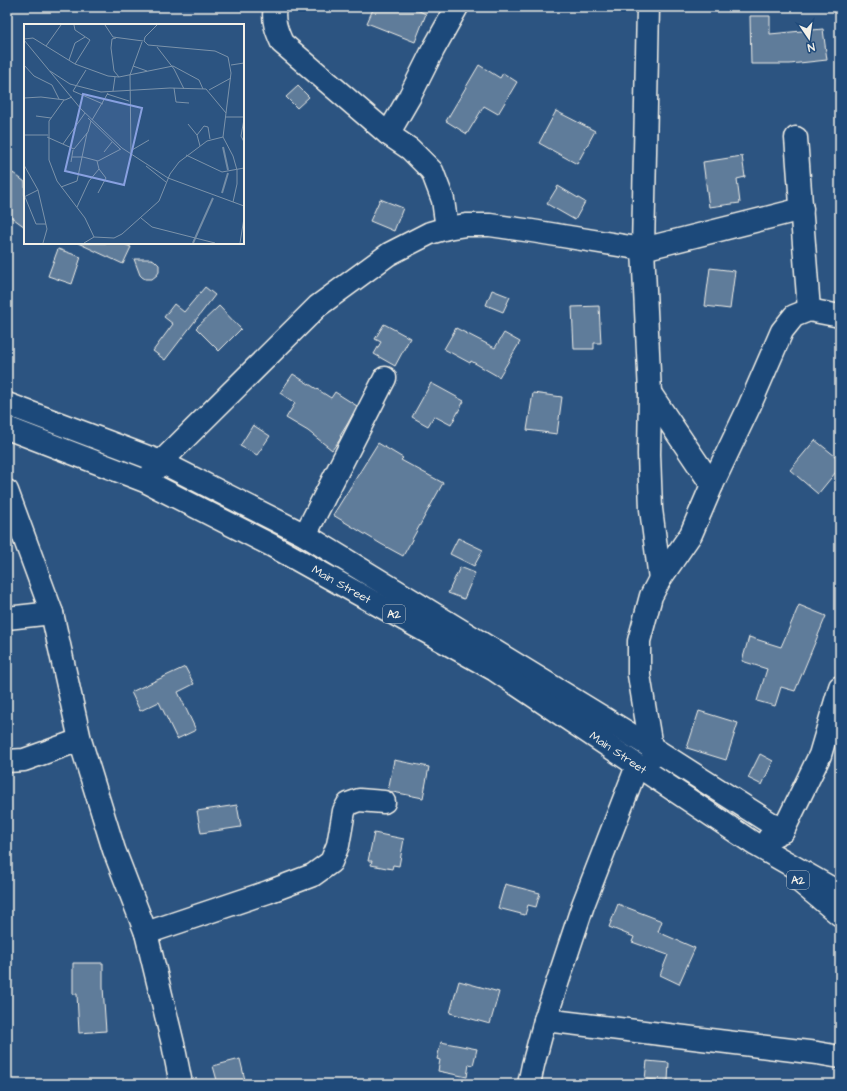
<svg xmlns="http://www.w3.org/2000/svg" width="847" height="1091" viewBox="0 0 847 1091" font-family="'Architects Daughter',sans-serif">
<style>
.building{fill:#5e7b9a;stroke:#f4f1e8}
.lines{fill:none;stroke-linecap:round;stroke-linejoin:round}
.minor-casing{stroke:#f4f1e8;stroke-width:25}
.highway-casing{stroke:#f4f1e8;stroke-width:25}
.minor{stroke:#1f4a7a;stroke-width:22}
.highway{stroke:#1f4a7a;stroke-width:22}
.labels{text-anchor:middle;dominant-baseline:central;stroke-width:3;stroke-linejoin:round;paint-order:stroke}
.shield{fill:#1f4a7a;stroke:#b4bfc7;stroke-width:1}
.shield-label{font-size:11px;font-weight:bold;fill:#f4f1e8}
.street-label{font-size:12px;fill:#f4f1e8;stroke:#1f4a7a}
.inset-river{fill:none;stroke:#738ca6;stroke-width:2}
.inset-road{fill:none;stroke:#7c93aa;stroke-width:1}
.view{fill:#88a0e0;fill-opacity:0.15;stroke:#88a0e0;stroke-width:2}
.inset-edge{fill:none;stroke:#f4f1e8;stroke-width:2}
</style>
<rect width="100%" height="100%" fill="#2c5481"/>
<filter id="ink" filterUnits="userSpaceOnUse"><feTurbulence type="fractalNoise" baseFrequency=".025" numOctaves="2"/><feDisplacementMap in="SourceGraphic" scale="8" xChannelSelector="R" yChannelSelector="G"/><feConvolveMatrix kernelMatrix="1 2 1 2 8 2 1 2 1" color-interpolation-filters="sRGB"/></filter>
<g filter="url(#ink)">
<g class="building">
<polygon points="374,7 410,7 426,14 415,42 367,23"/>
<polygon points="750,16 770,16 770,34 823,29 827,60 790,64 751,64"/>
<polygon points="479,65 500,78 503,73 517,82 498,114 484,106 467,134 446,121"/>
<polygon points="298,86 309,97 297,108 286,97"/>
<polygon points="556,111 595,131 577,164 539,143"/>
<polygon points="742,156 745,177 737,179 740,203 709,207 703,162"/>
<polygon points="13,173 25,182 25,227 7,214 7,182"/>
<polygon points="558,186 585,202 575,220 547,204"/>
<polygon points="380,199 403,208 394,231 370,221"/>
<polygon points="78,243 122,243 131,247 123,264"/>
<polygon points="58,249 81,257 72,284 48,276"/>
<polygon points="134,259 151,259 154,260 159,265 159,272 157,275 152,279 145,279 142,277 140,275"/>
<polygon points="710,268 735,271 730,309 705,306"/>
<polygon points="205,287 215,295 165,360 153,351 173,324 164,317 174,304 184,312"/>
<polygon points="492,290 510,297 503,312 486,305"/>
<polygon points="219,306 241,329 219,351 196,328"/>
<polygon points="599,306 601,343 594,343 594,349 574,349 572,307"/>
<polygon points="384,324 410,338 395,366 374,354 381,342 375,339"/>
<polygon points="456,328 495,348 504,333 520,342 499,377 471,361 470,363 444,349"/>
<polygon points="293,374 331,398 335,392 357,406 348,423 340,436 341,437 339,441 332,450 308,431 286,418 295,403 280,393"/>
<polygon points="431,383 464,401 451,425 434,416 428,426 412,417"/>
<polygon points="533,393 562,397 557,434 527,430"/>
<polygon points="253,425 270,436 257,455 240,446"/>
<polygon points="815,440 840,460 840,467 818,494 790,470"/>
<polygon points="378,443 403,458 401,460 443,483 403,556 381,544 333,515"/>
<polygon points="458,538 483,550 474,566 450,554"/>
<polygon points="460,567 475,573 464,599 448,593"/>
<polygon points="799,605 826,616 795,691 781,687 775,706 757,701 767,669 742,661 749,637 781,647"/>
<polygon points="185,667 194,684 178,692 196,730 177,739 159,702 140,711 131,692"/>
<polygon points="699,711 738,723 726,760 687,748"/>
<polygon points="760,754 773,761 762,785 748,778"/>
<polygon points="394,760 429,767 423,798 388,791"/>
<polygon points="237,805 241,827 201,833 197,811"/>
<polygon points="374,833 404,839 399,866 393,865 392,869 371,865 372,861 368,861"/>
<polygon points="505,884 540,893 536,907 528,905 525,915 498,908"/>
<polygon points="618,904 662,921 658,932 695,948 679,984 660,975 668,955 632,942 634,937 609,927"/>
<polygon points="73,963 103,963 103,987 106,1031 79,1033 77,994 73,994"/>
<polygon points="459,981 499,992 490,1024 450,1013"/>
<polygon points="441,1042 477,1049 473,1065 469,1064 467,1077 438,1071 440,1060 437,1059"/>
<polygon points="240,1059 246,1084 218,1084 213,1066"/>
<polygon points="647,1061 669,1063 668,1081 645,1079"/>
</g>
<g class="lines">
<defs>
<g id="minor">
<path d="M275 7C272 20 277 32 282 43L388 134"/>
<polyline points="648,7 643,249 650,393 649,454 651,509 660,579"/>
<polyline points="796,138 809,310"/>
<polyline points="447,228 443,200 432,171 410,149 388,134 410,96 433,50 457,7"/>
<polyline points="650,393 712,485"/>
<polyline points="7,404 161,462 305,535 651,747 783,831"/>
<polyline points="152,473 161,462 318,306 389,254 430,233 447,228 466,225 490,225 532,231 643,249 802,209"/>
<polyline points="7,491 52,613 80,740 114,850 146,933 173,1044 181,1084"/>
<polyline points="305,535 385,378"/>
<polyline points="7,618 52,613"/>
<polyline points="654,756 651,747 639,675 639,641 651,596 660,579 691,534 712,485 749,407 782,331 794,316 809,310 840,316"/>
<polyline points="7,761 24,760 80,740"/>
<polyline points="769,838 783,831 820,755 840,687"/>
<polyline points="146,933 268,892 313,875 331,862 338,845 344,811 348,804 359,800 384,802"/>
<polyline points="545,1020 817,1053 840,1057"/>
<polyline points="529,1084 533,1065 545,1020 583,905 637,766"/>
</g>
<g id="highway">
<path id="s1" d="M7 428 145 481 271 545 495 670 756 845 831 888 840 894"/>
<polyline points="799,881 840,915"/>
</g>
</defs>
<use href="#minor" class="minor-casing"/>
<use href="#highway" class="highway-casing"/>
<use href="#minor" class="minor"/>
<use href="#highway" class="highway"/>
</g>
</g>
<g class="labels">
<g class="shield">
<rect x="383" y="605" width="22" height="18" rx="3"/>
<rect x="787" y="871" width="22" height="18" rx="3"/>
</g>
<g class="shield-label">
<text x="394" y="614">A2</text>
<text x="798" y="880">A2</text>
</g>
<g class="street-label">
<text stroke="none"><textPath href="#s1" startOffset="370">Main Street</textPath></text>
<text stroke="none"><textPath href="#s1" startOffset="694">Main Street</textPath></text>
</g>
</g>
<g transform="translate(24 24)">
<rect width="220" height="220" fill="#2c5481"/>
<path class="inset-river" d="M199 123 204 146M198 169 204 149M169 219 189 174"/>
<path class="inset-road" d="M50 1 51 6 66 16 51 40M81 1 89 13 119 17M133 1 121 13 120 17 124 21 191 27 204 33 207 49 199 113M92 14 88 15 87 24 90 47 95 53M0 15 9 14 51 40 84 52 95 53 149 42 175 56 179 65M0 16 57 85 98 124 144 154 220 182M22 22 37 1M133 23 150 45 160 65M45 36 51 19 61 13M0 41 10 52 28 61 35 75M207 41 220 39M109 42 123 47M62 46 49 67 79 80M26 47 46 60 77 68 146 64 182 65 202 89M150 64 152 78 165 79M185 66 207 54M89 67 91 53M83 70 105 77M0 74 17 73 41 76 48 73M40 76 25 97V136L33 157 61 194 70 213M12 92 27 94M201 93H220M64 94 96 125M220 95 217 112 220 118M68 96 84 69M164 100 173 111M0 111H24M23 113 50 125 64 108 67 97M199 113 209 132 213 146V160L209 178M39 120 61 89M176 122 173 111 180 102 184 103 186 115M108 126 125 116M80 128 88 118M107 131 106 51 118 18M162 131 198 148 220 144M48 133H59L74 137 97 125M47 138 49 126M0 141 14 166 23 205 19 219M122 142 142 158M37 163 53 157 63 109M74 169 82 154 75 145M0 173 14 166M1 173 12 200H22M53 183 65 157 75 145 73 137M117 194 128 203 191 219M60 219 70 213 90 214 98 210 135 177 146 150 155 138 183 117 199 113M216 219 220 194"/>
<path class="view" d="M59 70 118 84 100 161 41 147Z"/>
<rect width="220" height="220" class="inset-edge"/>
</g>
<rect width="847" height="1091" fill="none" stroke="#1f4a7a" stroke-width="24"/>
<rect x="12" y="12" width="823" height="1067" fill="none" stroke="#f4f1e8" stroke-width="1.5" filter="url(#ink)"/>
<g transform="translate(809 38) rotate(167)" stroke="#1f4a7a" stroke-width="3" paint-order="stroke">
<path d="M0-3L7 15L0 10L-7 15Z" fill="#f4f1e8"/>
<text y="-6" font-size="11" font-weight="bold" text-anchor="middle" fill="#f4f1e8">N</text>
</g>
</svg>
